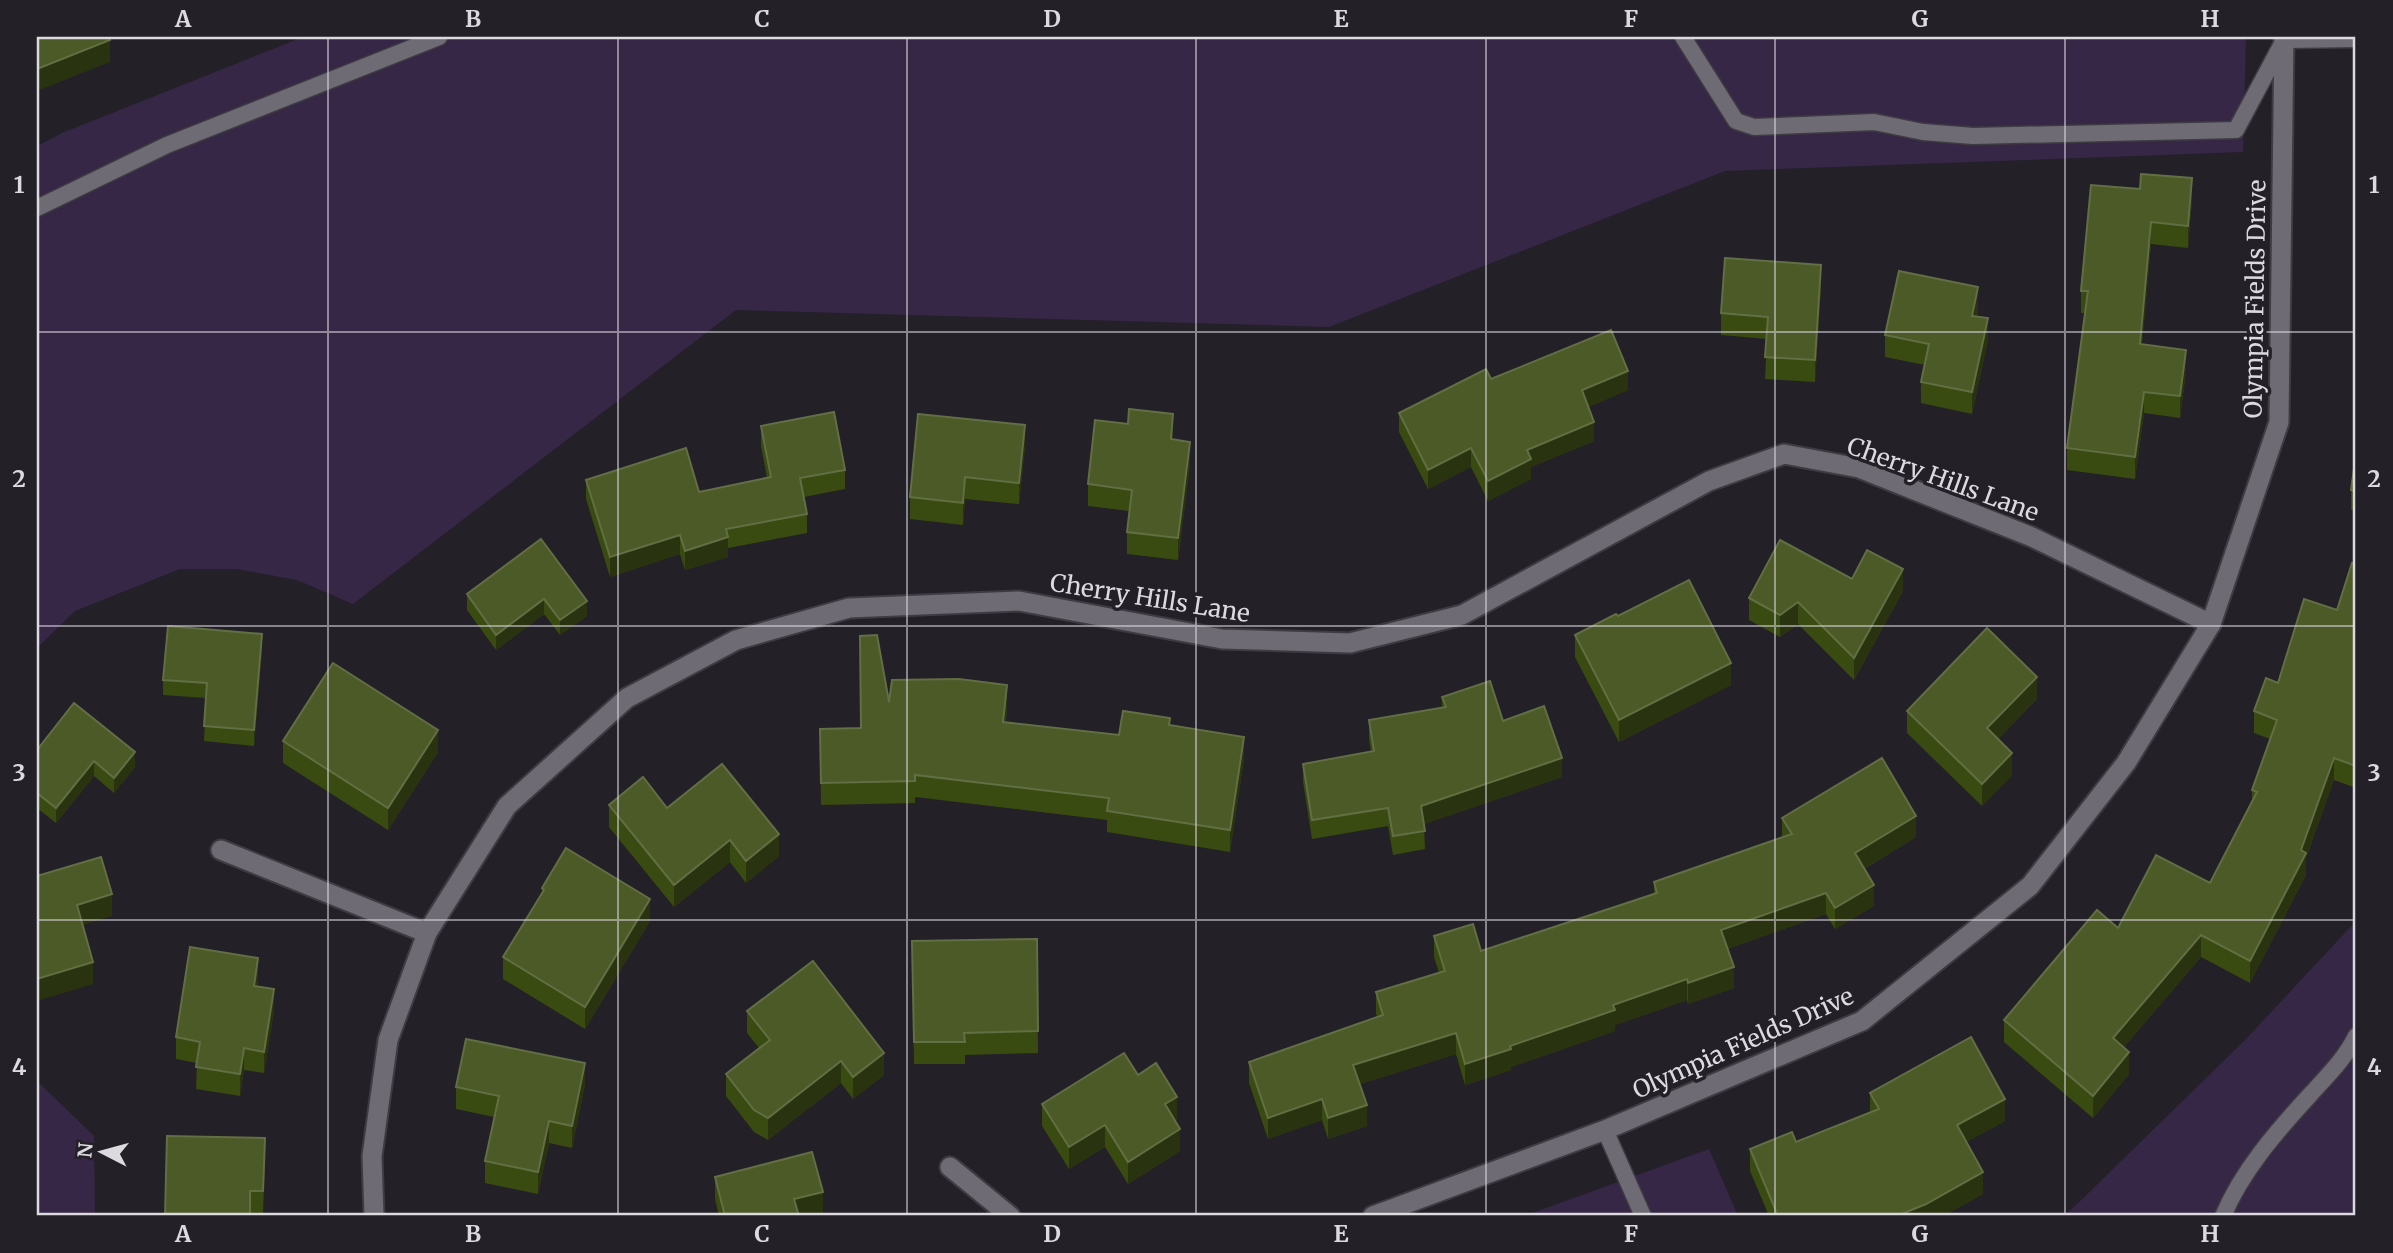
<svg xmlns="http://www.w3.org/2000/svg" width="2393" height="1253" viewBox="0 0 2393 1253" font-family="Merriweather,serif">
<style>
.grass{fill:#362746}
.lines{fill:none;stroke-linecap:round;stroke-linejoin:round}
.service-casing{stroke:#3f3b42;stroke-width:19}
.minor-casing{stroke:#3f3b42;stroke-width:23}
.service{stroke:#6f6b74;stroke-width:16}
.minor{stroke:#6f6b74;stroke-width:19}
.wall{fill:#394b10}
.shaded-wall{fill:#293310}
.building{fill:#4b5a26;stroke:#626e43;stroke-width:2}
.grid{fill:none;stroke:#dcd9df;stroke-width:2;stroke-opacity:0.55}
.labels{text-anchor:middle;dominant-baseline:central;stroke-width:7;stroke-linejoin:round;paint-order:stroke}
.street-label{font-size:24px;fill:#dcd9df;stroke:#232028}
.neatline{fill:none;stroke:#dcd9df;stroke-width:2.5}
.grid-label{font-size:23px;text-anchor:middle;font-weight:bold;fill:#dcd9df}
</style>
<rect width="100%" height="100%" fill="#232028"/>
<g class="grass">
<polygon points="303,37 2246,37 2243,152 1725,171 1329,327 736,310 353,604 297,580 236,569 180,569 75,611 37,648 37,146 62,133"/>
<polygon points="2356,921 2356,1216 2060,1216 2071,1210 2246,1039"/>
<polygon points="37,1081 94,1136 95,1216 37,1216"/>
<polygon points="1709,1149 1738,1216 1524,1216"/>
</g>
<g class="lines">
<defs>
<g id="service">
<polyline points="1683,37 1736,121 1754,127 1874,122 1923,132 1973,136 2236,130 2284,40 2356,39"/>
<polyline points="37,208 167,145 439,37"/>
<polyline points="1605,1130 1643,1216"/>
<path d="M2223 1216C2242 1171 2276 1132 2309 1096 2326 1077 2345 1059 2356 1036"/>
</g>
<g id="minor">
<polyline points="221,850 427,933"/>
<polyline points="950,1167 1010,1216"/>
<polyline points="374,1216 372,1156 388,1040 427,933 507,806 627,698 736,640 849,608 1019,601 1222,639 1350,643 1462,615 1709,481 1784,454 1859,468 2032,537 2211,624"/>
<polyline points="1373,1216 1605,1130 1862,1021 2030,886 2126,763 2211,624 2279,422 2284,37"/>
</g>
</defs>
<use href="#service" class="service-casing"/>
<use href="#minor" class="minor-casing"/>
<use href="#service" class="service"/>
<use href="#minor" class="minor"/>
</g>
<g class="wall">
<polygon points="2140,189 2192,200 2188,248 2151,244 2142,344 2186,372 2180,418 2144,413 2135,479 2067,470 2067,448 2085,313 2081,313 2081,291"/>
<polygon points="1821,287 1815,382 1765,379 1767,339 1721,335 1721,313"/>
<polygon points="1978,309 1977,317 1988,340 1972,414 1921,403 1921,382 1925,365 1885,357 1885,335"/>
<polygon points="1491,379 1628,390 1588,407 1594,441 1531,467 1531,479 1488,501 1471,467 1428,489 1399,432 1399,413"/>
<polygon points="761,426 845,470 845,489 804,497 807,514 807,533 728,548 728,557 685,570 680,554 610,577 586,499 586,480 699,492 767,478 761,446"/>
<polygon points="1173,439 1190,464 1178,560 1127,554 1127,532 1129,511 1088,506 1088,484"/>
<polygon points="1025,447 1019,504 965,499 963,525 910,519 910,497"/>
<polygon points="2356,454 2356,511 2351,510 2351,490"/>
<polygon points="541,539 587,616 560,635 544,614 496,650 467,610 467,594"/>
<polygon points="2356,565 2356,788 2334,780 2306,858 2306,875 2250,983 2201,957 2124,1047 2129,1074 2093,1118 2004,1042 2004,1020 2118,928 2210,883 2252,802 2252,790 2270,739 2254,733 2254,711 2337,610"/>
<polygon points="1852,579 1903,591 1854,680 1798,624 1780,637 1749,620 1749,598"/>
<polygon points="1618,616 1731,685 1619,742 1575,657 1575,635"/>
<polygon points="262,649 254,746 204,741 206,698 163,695 163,680"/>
<polygon points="1442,697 1503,721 1562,777 1424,824 1425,849 1393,855 1388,826 1312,839 1303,782 1303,764 1371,752 1369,739 1369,720 1442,708"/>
<polygon points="2037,699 1998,739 2012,775 1982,806 1907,733 1907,711"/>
<polygon points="889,702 1007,707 1006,722 1119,735 1170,726 1244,759 1230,852 1107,832 1107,820 915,797 915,803 821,805 820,729 861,728"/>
<polygon points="283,741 438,752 388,830 283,763"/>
<polygon points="37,750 135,767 114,793 94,776 56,823 37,808"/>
<polygon points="609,805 667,808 779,856 746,883 730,862 674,907 609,827"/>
<polygon points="1782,818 1916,837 1864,869 1874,906 1835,929 1826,914 1727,949 1734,988 1688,1004 1687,1000 1615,1025 1615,1031 1511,1067 1511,1070 1465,1085 1456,1054 1360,1084 1367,1126 1328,1139 1322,1120 1268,1139 1249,1083 1249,1062 1377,1017 1376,1013 1376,992 1439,973 1434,957 1434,936 1481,951 1654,894 1654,882 1782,838"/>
<polygon points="542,888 650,921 585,1029 503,979 503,957 542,894"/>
<polygon points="1037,939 1038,1053 965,1055 965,1064 914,1064 912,941"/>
<polygon points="258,980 257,987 274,1011 264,1073 244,1070 240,1096 196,1089 197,1063 176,1059 176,1037"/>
<polygon points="747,1011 884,1075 853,1099 841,1083 768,1140 754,1132 726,1096 726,1074 759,1048 747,1033"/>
<polygon points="1138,1075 1177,1119 1175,1120 1180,1151 1128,1184 1105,1147 1069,1169 1042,1126 1042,1104"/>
<polygon points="585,1085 572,1148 549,1143 538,1194 485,1183 485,1161 494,1117 456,1109 456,1087"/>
<polygon points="1870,1093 2005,1121 1966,1142 1983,1194 1943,1216 1769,1216 1750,1171 1750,1149 1796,1142 1870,1112"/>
<polygon points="265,1160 263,1213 250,1213 250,1216 165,1216"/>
<polygon points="715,1177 823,1214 814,1216 719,1216 715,1199"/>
</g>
<g class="shaded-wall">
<polygon points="110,40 110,62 37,91 37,69"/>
<polygon points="2192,178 2192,200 2188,248 2188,226"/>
<polygon points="2151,222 2151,244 2140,366 2140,344"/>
<polygon points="1821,265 1821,287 1815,382 1815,360"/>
<polygon points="1978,287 1978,309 1972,338 1972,316"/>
<polygon points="1988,318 1988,340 1972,414 1972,392"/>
<polygon points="2186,350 2186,372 2180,418 2180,396"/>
<polygon points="1628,371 1628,390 1582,410 1582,390"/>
<polygon points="2144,392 2144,413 2135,479 2135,457"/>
<polygon points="1173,414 1173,436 1171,461 1171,439"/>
<polygon points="1594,422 1594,441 1531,467 1531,479 1488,501 1488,481 1527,450"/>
<polygon points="1025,425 1025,447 1019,504 1019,483"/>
<polygon points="1190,442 1190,464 1178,560 1178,538"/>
<polygon points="1471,448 1471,467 1428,489 1428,470"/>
<polygon points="965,477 965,499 963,525 963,503"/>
<polygon points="680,535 680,554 610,577 610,557"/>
<polygon points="728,537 728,557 685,570 685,551"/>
<polygon points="1903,569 1903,591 1854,680 1854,658"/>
<polygon points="544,599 544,614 496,650 496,635"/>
<polygon points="587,601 587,616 560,635 560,620"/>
<polygon points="1798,602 1798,624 1780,637 1780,615"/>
<polygon points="262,634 262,649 254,746 254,730"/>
<polygon points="1731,663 1731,685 1619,742 1619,720"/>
<polygon points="2037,677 2037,699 1987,750 1987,728"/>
<polygon points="1007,685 1007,707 1003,743 1003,722"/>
<polygon points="438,730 438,752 388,830 388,808"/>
<polygon points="1244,737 1244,759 1230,852 1230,830"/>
<polygon points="135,752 135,767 114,793 114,778"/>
<polygon points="2012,753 2012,775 1982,806 1982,784"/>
<polygon points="1562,758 1562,777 1421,825 1421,806"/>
<polygon points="2334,758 2334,780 2306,858 2306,875 2250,983 2250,961 2301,850"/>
<polygon points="94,761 94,776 56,823 56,808"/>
<polygon points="1916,816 1916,837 1855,874 1855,853"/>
<polygon points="779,834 779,856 746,883 746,861"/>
<polygon points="730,840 730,862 674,907 674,885"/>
<polygon points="1874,885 1874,906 1835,929 1835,908"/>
<polygon points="1826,893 1826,914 1721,951 1721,930"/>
<polygon points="112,894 112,916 77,927 77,905"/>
<polygon points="650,899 650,921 585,1029 585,1007"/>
<polygon points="2201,935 2201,957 2113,1060 2113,1038"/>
<polygon points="258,958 258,980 254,1008 254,986"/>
<polygon points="93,962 93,984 37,1001 37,979"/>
<polygon points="1734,967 1734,988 1688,1004 1688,983"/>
<polygon points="1687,979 1687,1000 1615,1025 1615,1031 1511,1067 1511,1070 1465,1085 1465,1064 1613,1005"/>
<polygon points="274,989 274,1011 264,1073 264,1052"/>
<polygon points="1456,1033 1456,1054 1353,1086 1353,1065"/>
<polygon points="244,1048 244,1070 240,1096 240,1074"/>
<polygon points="2129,1052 2129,1074 2093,1118 2093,1096"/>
<polygon points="884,1053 884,1075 853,1099 853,1077"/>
<polygon points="841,1061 841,1083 768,1140 768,1118"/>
<polygon points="585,1063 585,1085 572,1148 572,1126"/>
<polygon points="1177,1097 1177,1119 1165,1126 1165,1104"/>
<polygon points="1322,1099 1322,1120 1268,1139 1268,1118"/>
<polygon points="2005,1099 2005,1121 1957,1147 1957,1125"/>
<polygon points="1367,1105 1367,1126 1328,1139 1328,1118"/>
<polygon points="549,1121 549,1143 538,1194 538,1172"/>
<polygon points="1105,1125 1105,1147 1069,1169 1069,1147"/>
<polygon points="1180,1129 1180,1151 1128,1184 1128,1162"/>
<polygon points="1983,1172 1983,1194 1943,1216 1897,1216"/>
<polygon points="823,1192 823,1214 814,1216 794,1216 794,1199"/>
</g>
<g class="building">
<polygon points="37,37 109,37 110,40 37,69"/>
<polygon points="2141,174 2192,178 2188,226 2151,222 2140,344 2186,350 2180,396 2144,392 2135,457 2067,448 2088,291 2081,291 2091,185 2140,189"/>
<polygon points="1725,258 1821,265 1815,360 1765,357 1768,317 1721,313"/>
<polygon points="1899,271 1978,287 1972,316 1988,318 1972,392 1921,382 1929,344 1885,335"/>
<polygon points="1611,330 1628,371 1582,390 1594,422 1527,450 1531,459 1488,481 1471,448 1428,470 1399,413 1486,369 1491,379"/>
<polygon points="1129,409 1173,414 1171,439 1190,442 1178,538 1127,532 1132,490 1088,484 1095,420 1128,424"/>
<polygon points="834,412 845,470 800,478 807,514 726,529 728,537 685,551 680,535 610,557 586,480 686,448 699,492 771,477 761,426"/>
<polygon points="918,414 1025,425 1019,483 965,477 963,503 910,497"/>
<polygon points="2356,454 2356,491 2351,490"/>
<polygon points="541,539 587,601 560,620 544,599 496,635 467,594"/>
<polygon points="1780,540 1852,579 1867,550 1903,569 1854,658 1798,602 1780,615 1749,598"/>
<polygon points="2352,563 2356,565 2356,766 2334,758 2301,850 2306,853 2250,961 2201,935 2113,1038 2129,1052 2093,1096 2004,1020 2097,910 2118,928 2156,855 2210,883 2257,792 2252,790 2277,720 2254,711 2266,678 2278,683 2304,599 2337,610"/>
<polygon points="1689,580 1731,663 1619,720 1575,635 1616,614 1618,616"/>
<polygon points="168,626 262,634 254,730 204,726 207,683 163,680"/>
<polygon points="1987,628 2037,677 1987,728 2012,753 1982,784 1907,711"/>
<polygon points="877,635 889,702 892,680 959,679 1007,685 1003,722 1119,735 1123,711 1170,718 1169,725 1244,737 1230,830 1107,811 1109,798 915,775 915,781 821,783 820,729 861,728 860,636"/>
<polygon points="333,663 438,730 388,808 283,741"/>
<polygon points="1490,681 1503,721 1544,706 1562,758 1421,806 1425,831 1393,836 1388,808 1312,820 1303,764 1374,751 1369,720 1446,707 1442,697"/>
<polygon points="74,703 135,752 114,778 94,761 56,808 37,793 37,750"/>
<polygon points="1882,758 1916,816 1855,853 1874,885 1835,908 1826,893 1721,930 1734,967 1688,983 1687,979 1613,1005 1615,1010 1510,1046 1511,1049 1465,1064 1456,1033 1353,1065 1367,1105 1328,1118 1322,1099 1268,1118 1249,1062 1383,1015 1376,992 1445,971 1434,936 1473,924 1481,951 1657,893 1654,882 1792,834 1782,818"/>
<polygon points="722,764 779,834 746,861 730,840 674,885 609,805 643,777 667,808"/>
<polygon points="566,848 650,899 585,1007 503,957 544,890 542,888"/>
<polygon points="101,857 112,894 77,905 93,962 37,979 37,876"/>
<polygon points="1037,939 1038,1031 964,1033 965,1042 914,1042 912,941"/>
<polygon points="190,947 258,958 254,986 274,989 264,1052 244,1048 240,1074 196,1067 200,1042 176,1037"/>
<polygon points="813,961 884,1053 853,1077 841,1061 768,1118 754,1110 726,1074 770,1040 747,1011"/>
<polygon points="1971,1037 2005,1099 1957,1125 1983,1172 1926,1204 1897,1216 1778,1216 1750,1149 1792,1132 1796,1142 1879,1109 1870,1093"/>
<polygon points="466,1039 585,1063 572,1126 549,1121 538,1172 485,1161 499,1096 456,1087"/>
<polygon points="1124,1053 1138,1075 1156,1063 1177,1097 1165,1104 1180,1129 1128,1162 1105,1125 1069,1147 1042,1104"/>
<polygon points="167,1136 265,1138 263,1191 250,1191 250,1216 165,1216"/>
<polygon points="812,1152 823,1192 794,1199 799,1216 725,1216 715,1177"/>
</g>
<path class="grid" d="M328 37V1216M618 37V1216M907 37V1216M1196 37V1216M1486 37V1216M1775 37V1216M2065 37V1216M37 332H2356M37 626H2356M37 920H2356"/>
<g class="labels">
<g class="street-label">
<text transform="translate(2255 299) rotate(-89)">Olympia Fields Drive</text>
<text transform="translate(1943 479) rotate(20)">Cherry Hills Lane</text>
<text transform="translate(1150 598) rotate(9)">Cherry Hills Lane</text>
<text transform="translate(1743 1043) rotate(-24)">Olympia Fields Drive</text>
</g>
</g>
<rect width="2393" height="1253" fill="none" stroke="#232028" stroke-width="77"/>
<g transform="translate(102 1152) rotate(276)" stroke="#232028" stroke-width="5" paint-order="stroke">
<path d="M0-5L12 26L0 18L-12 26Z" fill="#dcd9df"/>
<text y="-10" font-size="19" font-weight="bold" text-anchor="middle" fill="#dcd9df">N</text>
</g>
<rect x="38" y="38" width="2316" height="1176" class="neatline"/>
<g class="grid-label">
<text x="183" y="27">A</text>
<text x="473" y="27">B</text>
<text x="762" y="27">C</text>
<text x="1052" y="27">D</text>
<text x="1341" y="27">E</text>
<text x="1631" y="27">F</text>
<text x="1920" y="27">G</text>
<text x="2210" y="27">H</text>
<text x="19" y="193">1</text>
<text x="2374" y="193">1</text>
<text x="19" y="487">2</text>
<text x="2374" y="487">2</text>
<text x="19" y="781">3</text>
<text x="2374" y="781">3</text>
<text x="19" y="1075">4</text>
<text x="2374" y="1075">4</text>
<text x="183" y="1242">A</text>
<text x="473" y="1242">B</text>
<text x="762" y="1242">C</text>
<text x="1052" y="1242">D</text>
<text x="1341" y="1242">E</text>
<text x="1631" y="1242">F</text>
<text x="1920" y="1242">G</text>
<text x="2210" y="1242">H</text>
</g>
</svg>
